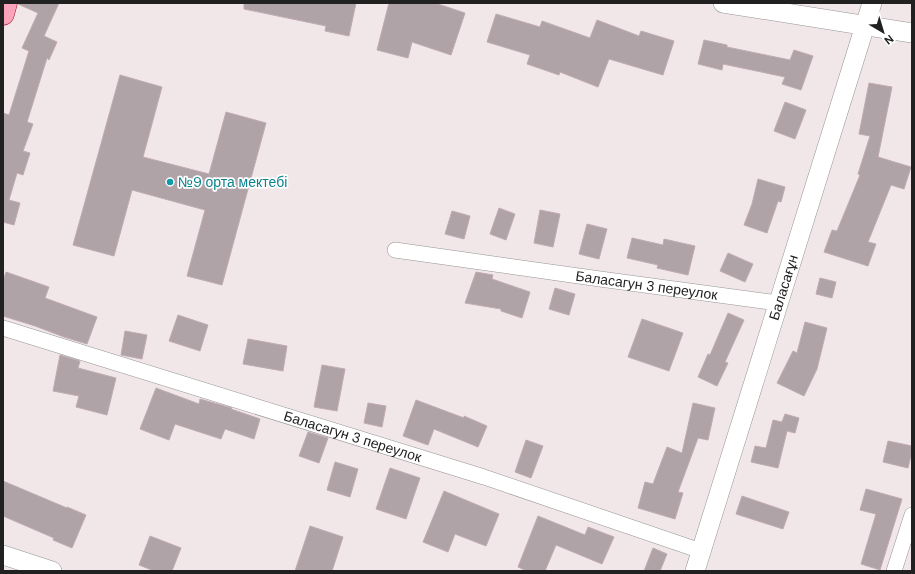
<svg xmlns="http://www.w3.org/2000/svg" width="915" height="574" viewBox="0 0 915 574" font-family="'DM Sans',sans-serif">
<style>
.building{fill:#afa3a8;stroke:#c2aab3}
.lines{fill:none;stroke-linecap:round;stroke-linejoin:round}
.minor-casing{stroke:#959595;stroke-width:16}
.tertiary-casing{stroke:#959595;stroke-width:20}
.primary-casing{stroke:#99041c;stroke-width:23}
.minor{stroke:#fff;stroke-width:15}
.tertiary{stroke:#fff;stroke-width:19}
.primary{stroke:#faa3ba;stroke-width:22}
.culture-dot{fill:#0f9aa8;stroke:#fff;stroke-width:1.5}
.labels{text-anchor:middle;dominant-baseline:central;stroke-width:3.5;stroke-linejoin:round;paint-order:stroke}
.culture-label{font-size:14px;fill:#0d838f;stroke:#fff;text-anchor:start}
.street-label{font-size:14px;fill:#212121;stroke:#fff}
</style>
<rect width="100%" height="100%" fill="#f1e7e9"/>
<g class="building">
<polygon points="18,3 59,3 44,36 57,42 49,60 47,58 27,122 33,124 23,151 30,153 23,175 17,173 9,200 20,203 14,225 3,222 3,113 9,115 29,51 22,48 38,13 18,4"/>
<polygon points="244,3 356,3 349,36 325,31 326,26 244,9"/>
<polygon points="389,3 435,3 465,13 451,55 412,42 408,58 377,50"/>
<polygon points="496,14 540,27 542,21 590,38 597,20 639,36 641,31 674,41 663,75 609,59 598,87 560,72 559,75 527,64 530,55 487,42"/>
<polygon points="704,40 727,45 727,47 790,60 794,50 813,56 801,90 782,84 785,77 723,64 722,70 698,64"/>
<polygon points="120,75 162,87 143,157 209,174 226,112 266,123 222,285 187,276 205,210 132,190 114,256 73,245"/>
<polygon points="869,83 892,87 878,157 911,167 904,189 891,185 868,242 876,244 868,266 824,252 832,230 837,231 860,175 858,174 870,136 859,134"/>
<polygon points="785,102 806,110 795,139 774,131"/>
<polygon points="758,179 785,187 781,202 778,201 767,233 744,225 752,204"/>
<polygon points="499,208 515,214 506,240 490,234"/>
<polygon points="540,210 560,214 553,247 534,243"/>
<polygon points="452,211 470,216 464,239 445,234"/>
<polygon points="587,224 607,229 599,259 579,254"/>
<polygon points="632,238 663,245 664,239 695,246 688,275 657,268 658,265 627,258"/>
<polygon points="728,253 753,264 745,282 720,271"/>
<polygon points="6,272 49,287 45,298 97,317 87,344 64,337 35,326 3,316 3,281"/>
<polygon points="476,272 493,275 492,279 530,292 522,318 501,311 501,309 465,303"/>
<polygon points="820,278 836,282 832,298 816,294"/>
<polygon points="555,288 575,294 569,315 549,309"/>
<polygon points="728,313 744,320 725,362 728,363 717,386 698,377 708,354 710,355"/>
<polygon points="178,315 208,325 200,351 169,341"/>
<polygon points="642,319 683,333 669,371 628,357"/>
<polygon points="805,322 827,328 817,369 804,396 777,383 793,351 797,353"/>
<polygon points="125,331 147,335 142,359 121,355"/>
<polygon points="248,339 287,346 283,371 243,364"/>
<polygon points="60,355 80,361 78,368 116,378 107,415 76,407 79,396 53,391"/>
<polygon points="322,365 345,369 337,411 314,407"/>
<polygon points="156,388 199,404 200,399 232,408 231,409 260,419 254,439 225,429 221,439 175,424 169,440 140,429"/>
<polygon points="416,400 464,418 464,416 487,426 478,447 434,429 428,445 403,436"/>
<polygon points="368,403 386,406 382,427 364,423"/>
<polygon points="693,403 715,408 708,440 698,438 678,492 683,493 675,519 638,508 645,482 653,484 667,447 682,453"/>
<polygon points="785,414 799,418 795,433 787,431 778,468 751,462 755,446 766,448 773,420 782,422"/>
<polygon points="308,432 328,438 319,463 299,456"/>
<polygon points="526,440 543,446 531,478 515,472"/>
<polygon points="888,441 912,446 912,451 908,468 883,462"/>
<polygon points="335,462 358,469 350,497 327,490"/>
<polygon points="390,468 420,478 406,519 376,509"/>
<polygon points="3,481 67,508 67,507 86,515 72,548 53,540 54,538 3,516"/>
<polygon points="866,489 902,499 880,570 861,564 876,514 860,510"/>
<polygon points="444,491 499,514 486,546 455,534 448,552 423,542"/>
<polygon points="742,496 789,512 783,529 736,514"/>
<polygon points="538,516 585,535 588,527 614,537 602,564 556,545 545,571 527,571 518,567"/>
<polygon points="310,526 343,537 332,571 295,571"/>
<polygon points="150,536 181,548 172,571 154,571 139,565"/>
<polygon points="653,548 667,554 660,571 644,571"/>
</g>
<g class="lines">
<defs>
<g id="minor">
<path id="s1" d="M395 250 600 279 778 303"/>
<path id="s2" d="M3 328 484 477 701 551"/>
<polyline points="894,571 912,515"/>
</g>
<g id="tertiary">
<polyline points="723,3 912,33"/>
<polyline points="3,555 52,571"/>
<path id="s3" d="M695 571 872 3"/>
</g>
<polyline id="primary" points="3,14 6,3"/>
</defs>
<use href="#minor" class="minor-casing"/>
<use href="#tertiary" class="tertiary-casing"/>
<use href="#primary" class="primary-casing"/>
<use href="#minor" class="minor"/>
<use href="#tertiary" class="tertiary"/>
<use href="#primary" class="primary"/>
</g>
<circle class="culture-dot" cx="170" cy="182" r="4"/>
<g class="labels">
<g class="culture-label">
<text x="178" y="182">№9 орта мектебі</text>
</g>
<g class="street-label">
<text stroke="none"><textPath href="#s1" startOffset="254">Баласагун 3 переулок</textPath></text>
<text stroke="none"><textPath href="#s3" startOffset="297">Баласағұн</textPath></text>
<text stroke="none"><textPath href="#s2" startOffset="366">Баласагун 3 переулок</textPath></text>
</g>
</g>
<rect width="915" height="574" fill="none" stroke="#212121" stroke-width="8"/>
<g transform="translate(883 32) rotate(142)" stroke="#ffffff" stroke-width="3" paint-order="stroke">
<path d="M0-3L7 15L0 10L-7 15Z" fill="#212121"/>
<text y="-6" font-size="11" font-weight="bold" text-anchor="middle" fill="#212121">N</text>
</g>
</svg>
